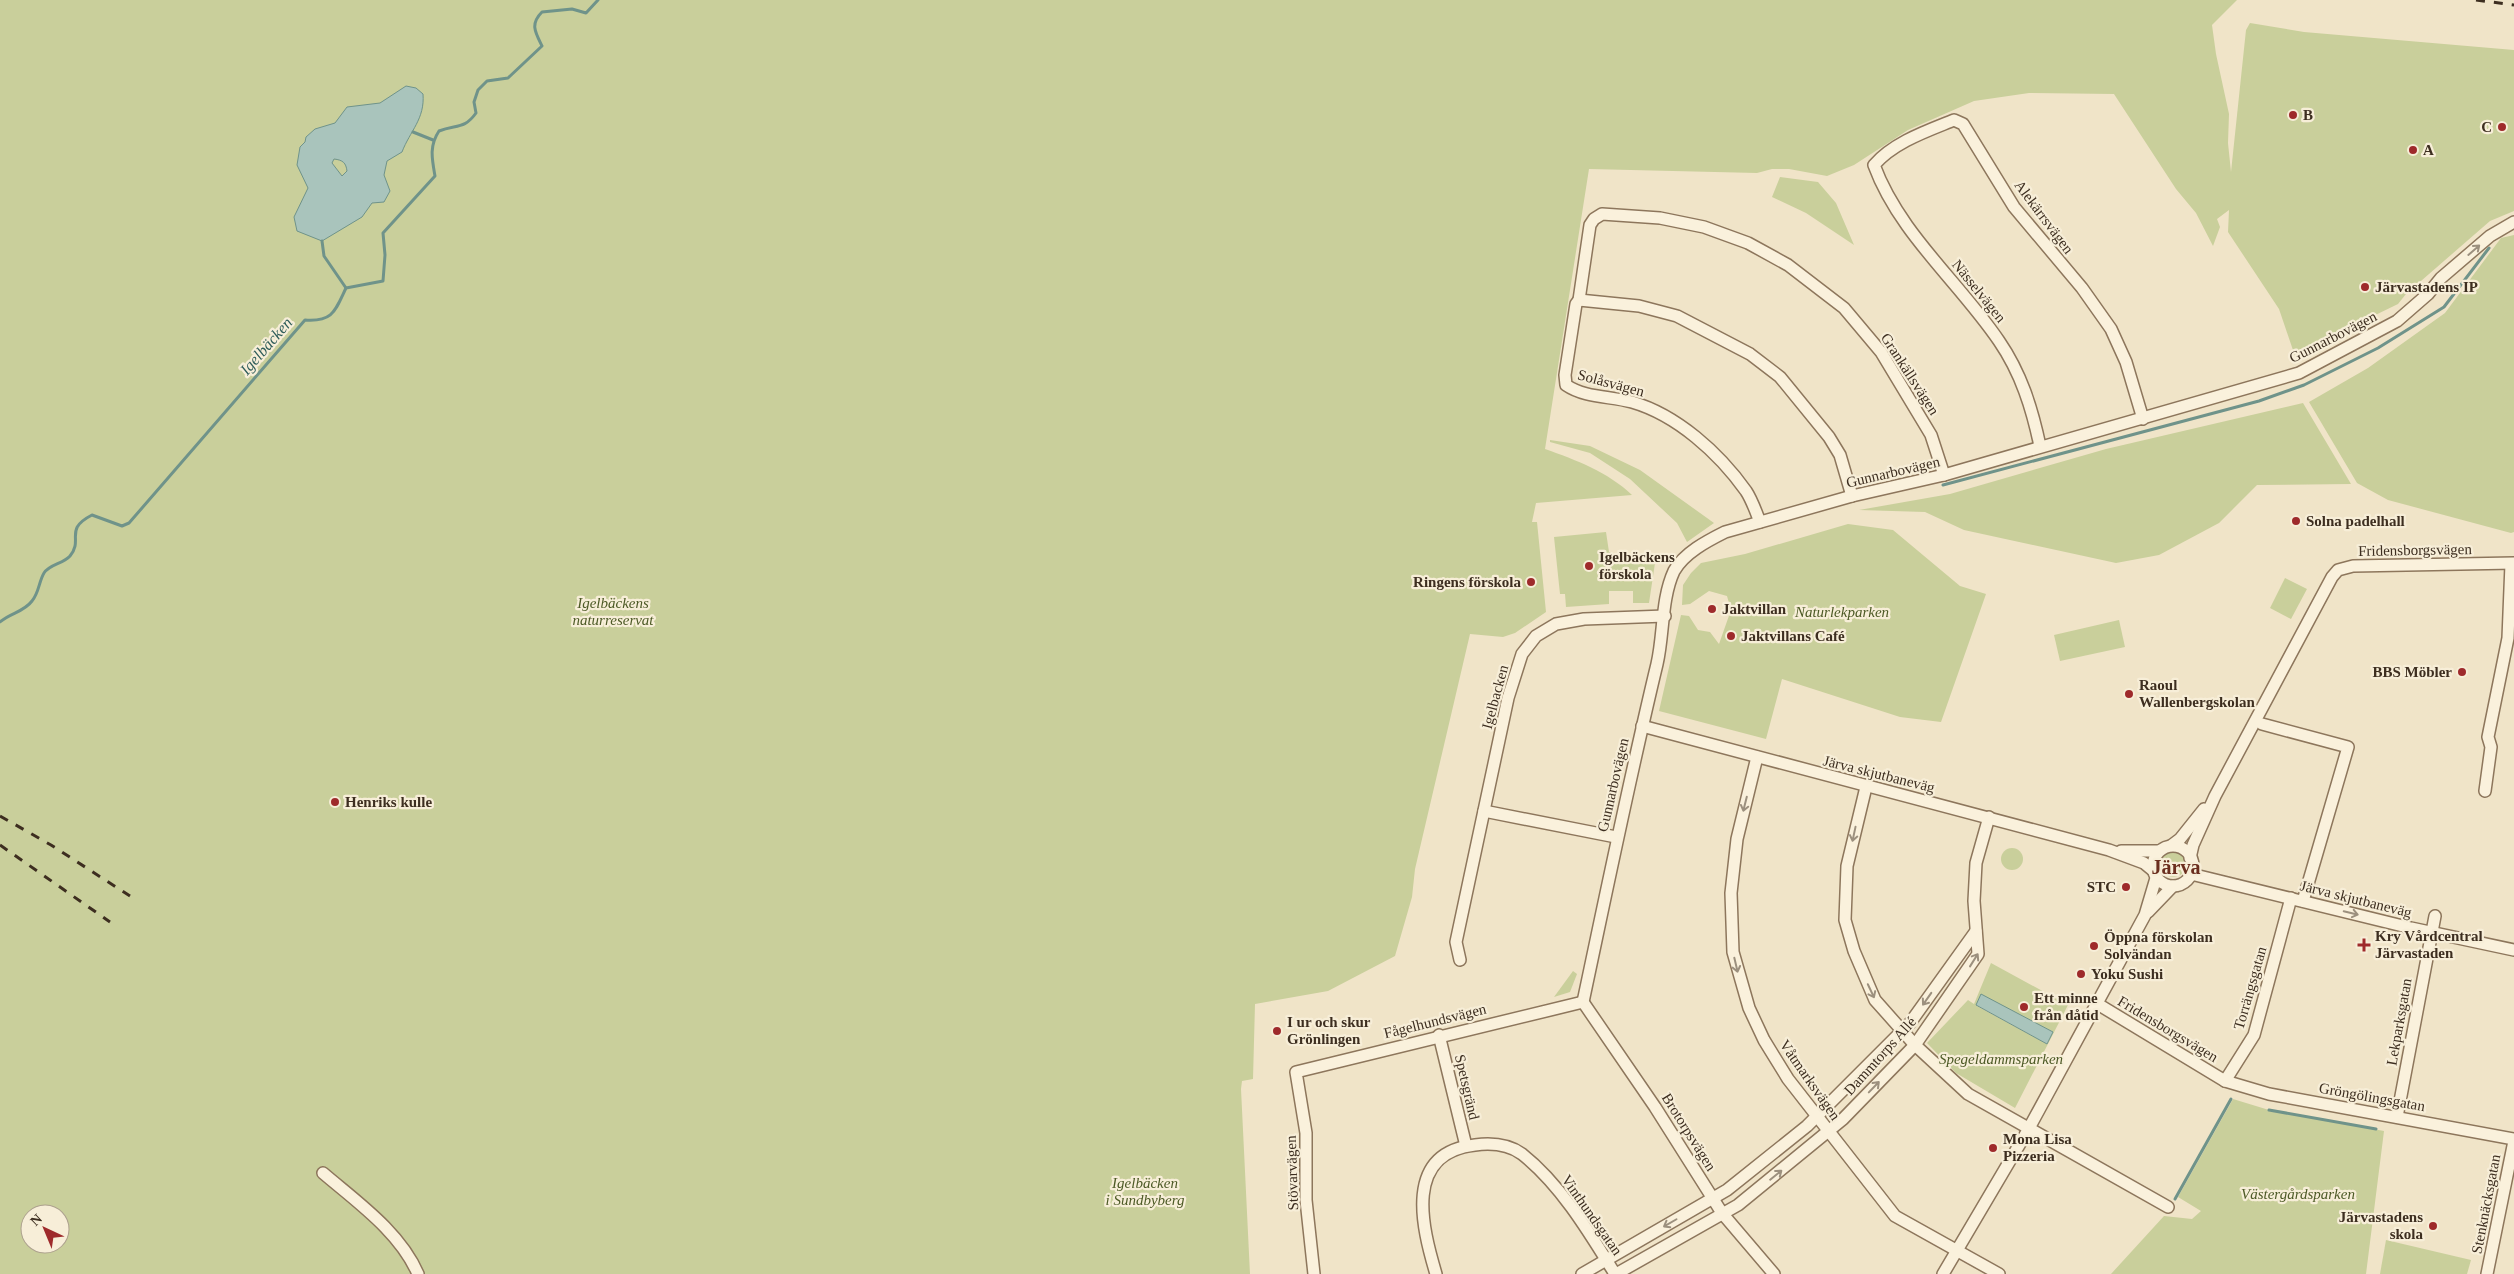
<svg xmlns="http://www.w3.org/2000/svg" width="2514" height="1274" viewBox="0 0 2514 1274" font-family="Georgia,serif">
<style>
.green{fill:#c9cf9b;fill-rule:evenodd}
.water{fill:#a9c4bc;stroke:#6f938a;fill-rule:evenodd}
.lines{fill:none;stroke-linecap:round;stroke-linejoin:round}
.stream{stroke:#6f938a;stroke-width:3}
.minor-casing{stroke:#8d765c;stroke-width:14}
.minor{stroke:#faf1dc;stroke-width:11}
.rail{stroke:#3d2e20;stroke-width:3;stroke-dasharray:9 9;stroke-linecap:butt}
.oneway{stroke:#9c907e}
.poi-dot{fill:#9e2a2b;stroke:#f7eed8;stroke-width:2}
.labels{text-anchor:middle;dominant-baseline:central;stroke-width:4.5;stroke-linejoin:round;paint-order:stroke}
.poi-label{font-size:15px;font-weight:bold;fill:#3d2e20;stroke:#f7eed8;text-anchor:start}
.street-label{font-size:15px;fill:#3d2e20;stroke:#f7eed8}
.park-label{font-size:15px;font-style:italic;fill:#4d5a26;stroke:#f7eed8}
.water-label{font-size:16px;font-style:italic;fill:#2f5d5a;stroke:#f7eed8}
.district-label{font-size:20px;font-weight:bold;fill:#6b2e1e;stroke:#f7eed8}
</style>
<rect width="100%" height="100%" fill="#f0e4c8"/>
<g class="green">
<path d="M0 0H2237L2212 25 2216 54 2229 114 2228 143 2231 172 2246 30 2250 23 2304 32 2514 50V211L2490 221 2406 294 2398 304 2361 322 2296 359 2279 309 2228 232 2229 210 2217 219 2220 227 2213 246 2196 213 2176 189 2114 94 2029 93 1974 101 1908 130 1854 165 1827 176 1789 169H1772L1757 173 1589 169 1545 449C1576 460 1608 472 1632 495L1536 503 1532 522H1537L1546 612 1515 633 1503 637 1470 634 1415 869 1412 897 1395 956 1328 991 1255 1004 1253 1079 1242 1081 1241 1089 1250 1274H0ZM30 1214H60V1244H30Z"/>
<polygon points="1780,177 1818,182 1836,203 1854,245 1806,213 1772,197"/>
<polygon points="2514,235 2514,532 2511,533 2388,500 2357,483 2309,402 2368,368 2445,313 2501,238"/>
<polygon points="2303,403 2351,484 2257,485 2219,523 2159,555 2116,563 1964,530 1925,512 1859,510 1950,494 2106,449"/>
<polygon points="1550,440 1590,446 1640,470 1714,523 1687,542 1677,523 1630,479 1590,453 1550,442"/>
<polygon points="1848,524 1893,530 1960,586 1986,594 1941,722 1900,717 1782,679 1766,739 1659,711 1681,615 1689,616 1698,630 1710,632 1719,644 1731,610 1727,596 1709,591 1690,604 1682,605 1683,585 1691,573 1701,563 1745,554"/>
<polygon points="1606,532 1609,552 1655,563 1649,603 1633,603 1633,591 1609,591 1609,604 1566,607 1565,594 1560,594 1554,537"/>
<polygon points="2285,578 2307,589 2291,619 2270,608"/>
<polygon points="2119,620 2125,647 2060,661 2054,635"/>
<circle cx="2012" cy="859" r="11"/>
<circle cx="2173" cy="864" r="13"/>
<path d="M1991 963 2068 1005 2015 1108 1956 1073 1927 1043 1968 1000 1974 1004ZM1981 995 2053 1032 2047 1044 1977 1006Z"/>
<polygon points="1573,971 1577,974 1570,992 1554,997"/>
<polygon points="2233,1099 2269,1110 2384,1131 2366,1274 2111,1274 2164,1216 2192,1219 2201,1211 2178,1197"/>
<polygon points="2386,1240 2471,1260 2467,1274 2380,1274"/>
</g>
<g class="water">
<path d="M406 86 416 88 423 94C425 119 410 131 402 152L387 161 384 175 390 191 384 202 372 203 362 217 322 241 297 231 294 217 308 188 297 165 300 147 305 142 306 137 315 129 335 123 347 107 380 103ZM334 159C343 160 346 163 347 171L342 176 332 163Z"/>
<polygon points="1981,994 2053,1032 2047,1044 1976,1005"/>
</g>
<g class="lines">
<g class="stream">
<polyline points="413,132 433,140"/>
<polyline points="322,241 324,256 346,288"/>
<polyline points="1943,485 2259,401 2304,385 2378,348 2444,307 2489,248"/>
<path d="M0 622C10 613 24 612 32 601 39 593 39 581 44 573 50 564 63 564 70 556 84 539 63 530 92 515L122 526 129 523 305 320C333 322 335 311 346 288L383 281 385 255 383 233 435 176C432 159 429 146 439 131 456 124 464 130 476 113L474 102 478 90 487 81 508 78 542 46C535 32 530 24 542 12L572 9 586 13 598 0"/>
<polyline points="2269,1110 2376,1129"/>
<polyline points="2175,1199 2231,1099"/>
</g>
<defs>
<g id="minor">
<polyline points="1579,300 1639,306 1677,316 1750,354 1780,377 1829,437 1840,455 1852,496"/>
<path d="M2040 446C2032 408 2021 373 1999 341 1959 282 1899 233 1874 165 1894 142 1927 131 1954 120L1963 124 2014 207 2082 288 2111 329 2126 362 2143 419"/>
<path d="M1760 522C1756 512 1752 500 1746 491 1719 453 1677 415 1632 402 1610 396 1585 398 1566 385L1565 375 1576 304 1579 300 1590 225 1594 219 1602 214 1660 218 1704 227 1748 243 1788 265 1844 308 1881 352 1931 435 1944 475"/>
<polyline points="2262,724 2348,747 2303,901"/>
<polyline points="1642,726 2109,850 2144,863 2155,872"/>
<polyline points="1757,757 1737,839 1731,893 1733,952 1749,1008 1764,1040 1788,1079 1895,1216 1999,1274"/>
<polyline points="1866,787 1847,866 1845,920 1854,951 1875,1000 1915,1045 1968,1094 2168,1207"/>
<polyline points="2485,791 2491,747 2488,737 2508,638 2511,564"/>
<polyline points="1484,811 1616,837"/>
<polyline points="2172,845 2180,839 2204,809"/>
<circle cx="2173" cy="866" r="20"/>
<polyline points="2121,851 2158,851"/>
<polyline points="2190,858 2193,845 2215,796 2332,577 2338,570 2353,566 2514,563"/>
<polyline points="2191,874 2411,928 2514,950"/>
<polyline points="2148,912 2173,886"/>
<polyline points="1460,960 1456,942 1508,698 1522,654 1536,636 1556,624 1584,619 1665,616"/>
<path d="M1583 1002C1607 889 1630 776 1657 664 1664 634 1661 599 1674 571 1684 553 1707 541 1725 532L1852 496 1944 475 2299 373 2397 321 2428 294 2441 278 2490 236 2514 222"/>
<polyline points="1583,1002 1655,1107 1722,1213 1774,1274"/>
<polyline points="2096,1003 2225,1081 2269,1094 2514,1139"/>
<polyline points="1439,1035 1466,1146"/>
<polyline points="2225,1081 2254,1035 2291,898"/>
<polyline points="2397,1117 2435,916"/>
<path d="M323 1173C357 1202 400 1232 418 1274"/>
<polyline points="1314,1274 1306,1200 1306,1133 1296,1072 1583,1002"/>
<path d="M1436 1274C1422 1227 1403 1153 1475 1145 1490 1143 1508 1144 1522 1154 1561 1185 1589 1232 1615 1274"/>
<polyline points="1582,1274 1727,1190 1807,1126 1910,1023 1976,931"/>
<polyline points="1616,1274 1738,1205 1843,1119 1915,1045 1978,954 1974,901 1976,863 1989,817"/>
<polyline points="1943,1274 2028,1130 2145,915 2156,878"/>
<polyline points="2487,1274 2514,1141"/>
</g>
</defs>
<use href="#minor" class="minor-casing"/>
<use href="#minor" class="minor"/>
<g class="rail">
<polyline points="2476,0 2514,5"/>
<polyline points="0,816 51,845 130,896"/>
<polyline points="0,845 110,922"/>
</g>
</g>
<defs><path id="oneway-shaft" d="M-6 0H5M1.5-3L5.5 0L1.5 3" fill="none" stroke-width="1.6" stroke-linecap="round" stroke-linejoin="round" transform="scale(1.25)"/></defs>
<g class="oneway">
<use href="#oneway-shaft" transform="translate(2474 250) rotate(-41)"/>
<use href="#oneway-shaft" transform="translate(1745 804) rotate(104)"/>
<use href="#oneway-shaft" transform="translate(1854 834) rotate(102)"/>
<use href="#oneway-shaft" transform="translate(2351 913) rotate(14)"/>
<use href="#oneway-shaft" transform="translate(1974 960) rotate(-58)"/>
<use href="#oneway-shaft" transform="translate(1736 965) rotate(77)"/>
<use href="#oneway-shaft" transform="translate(1871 991) rotate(65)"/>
<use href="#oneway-shaft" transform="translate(1927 999) rotate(125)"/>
<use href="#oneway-shaft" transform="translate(1874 1087) rotate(-46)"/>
<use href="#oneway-shaft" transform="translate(1776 1175) rotate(-39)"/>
<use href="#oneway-shaft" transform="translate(1670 1223) rotate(150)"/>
</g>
<g class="poi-dot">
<circle cx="2293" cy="115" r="5"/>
<circle cx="2502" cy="127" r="5"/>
<circle cx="2413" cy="150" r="5"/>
<circle cx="2365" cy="287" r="5"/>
<circle cx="2296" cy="521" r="5"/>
<circle cx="1589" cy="566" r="5"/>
<circle cx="1531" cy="582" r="5"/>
<circle cx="1712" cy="609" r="5"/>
<circle cx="1731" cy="636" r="5"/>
<circle cx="2462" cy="672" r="5"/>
<circle cx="2129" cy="694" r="5"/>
<circle cx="335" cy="802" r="5"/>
<circle cx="2126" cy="887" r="5"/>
<path d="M2361.5 937.5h5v5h5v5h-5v5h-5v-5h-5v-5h5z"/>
<circle cx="2094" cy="946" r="5"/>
<circle cx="2081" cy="974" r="5"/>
<circle cx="2024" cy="1007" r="5"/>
<circle cx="1277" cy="1031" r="5"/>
<circle cx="1993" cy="1148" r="5"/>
<circle cx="2433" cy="1226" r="5"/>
</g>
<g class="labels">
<g class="poi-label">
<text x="2303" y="115">B</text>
<text x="2492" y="127" text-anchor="end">C</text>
<text x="2423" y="150">A</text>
<text x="2375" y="287">Järvastadens IP</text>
<text x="2306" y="521">Solna padelhall</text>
<text x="1599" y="557">Igelbäckens<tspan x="1599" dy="17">förskola</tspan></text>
<text x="1521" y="582" text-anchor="end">Ringens förskola</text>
<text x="1722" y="609">Jaktvillan</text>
<text x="1741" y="636">Jaktvillans Café</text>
<text x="2452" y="672" text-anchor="end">BBS Möbler</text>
<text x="2139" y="685">Raoul<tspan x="2139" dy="17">Wallenbergskolan</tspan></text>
<text x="345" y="802">Henriks kulle</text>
<text x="2116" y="887" text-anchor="end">STC</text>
<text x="2375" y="936">Kry Vårdcentral<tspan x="2375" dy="17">Järvastaden</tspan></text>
<text x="2104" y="937">Öppna förskolan<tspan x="2104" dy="17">Solvändan</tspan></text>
<text x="2091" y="974">Yoku Sushi</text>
<text x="2034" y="998">Ett minne<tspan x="2034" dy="17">från dåtid</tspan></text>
<text x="1287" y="1022">I ur och skur<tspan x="1287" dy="17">Grönlingen</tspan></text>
<text x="2003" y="1139">Mona Lisa<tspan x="2003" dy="17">Pizzeria</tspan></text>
<text x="2423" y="1217" text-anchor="end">Järvastadens<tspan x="2423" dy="17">skola</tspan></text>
</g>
<g class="street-label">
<text transform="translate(2044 217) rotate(53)">Alekärrsvägen</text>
<text transform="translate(1979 291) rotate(51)">Nässelvägen</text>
<text transform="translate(2333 337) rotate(-27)">Gunnarbovägen</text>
<text transform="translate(1910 374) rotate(57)">Grankällsvägen</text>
<text transform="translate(1611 383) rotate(15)">Solåsvägen</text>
<text transform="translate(1893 472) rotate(-13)">Gunnarbovägen</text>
<text transform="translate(2415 550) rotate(-1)">Fridensborgsvägen</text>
<text transform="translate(1495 697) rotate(-75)">Igelbacken</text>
<text transform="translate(1879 774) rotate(14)">Järva skjutbaneväg</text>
<text transform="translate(1613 785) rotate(-77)">Gunnarbovägen</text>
<text transform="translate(2356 899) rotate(14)">Järva skjutbaneväg</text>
<text transform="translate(2250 988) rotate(-74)">Torrängsgatan</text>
<text transform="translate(1435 1021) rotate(-14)">Fågelhundsvägen</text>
<text transform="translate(2399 1022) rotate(-80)">Lekparksgatan</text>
<text transform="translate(2168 1029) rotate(31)">Fridensborgsvägen</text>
<text transform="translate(1880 1056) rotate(-48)">Dammtorps Allé</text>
<text transform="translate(1810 1080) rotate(55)">Våtmarksvägen</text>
<text transform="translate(1467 1087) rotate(77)">Spetsgränd</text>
<text transform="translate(2372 1097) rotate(10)">Gröngölingsgatan</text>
<text transform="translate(1689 1132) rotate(58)">Brotorpsvägen</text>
<text transform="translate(1292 1173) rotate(-92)">Stövarvägen</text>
<text transform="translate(2486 1204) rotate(-79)">Stenknäcksgatan</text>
<text transform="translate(1592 1215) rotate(55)">Vinthundsgatan</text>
</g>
<g class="park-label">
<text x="613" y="603">Igelbäckens<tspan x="613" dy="17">naturreservat</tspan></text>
<text x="1842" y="612">Naturlekparken</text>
<text x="2001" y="1059">Spegeldammsparken</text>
<text x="1145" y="1183">Igelbäcken<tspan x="1145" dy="17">i Sundbyberg</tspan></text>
<text x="2298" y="1194">Västergårdsparken</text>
</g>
<g class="water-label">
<text transform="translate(266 346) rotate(-49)">Igelbäcken</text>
</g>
<g class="district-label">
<text x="2176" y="867">Järva</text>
</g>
</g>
<g transform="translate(45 1229) rotate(316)"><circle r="24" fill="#f7eed8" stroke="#ada18e"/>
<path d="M0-4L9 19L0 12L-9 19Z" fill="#9e2a2b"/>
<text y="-8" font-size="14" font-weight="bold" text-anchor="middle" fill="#3d2e20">N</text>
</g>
</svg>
